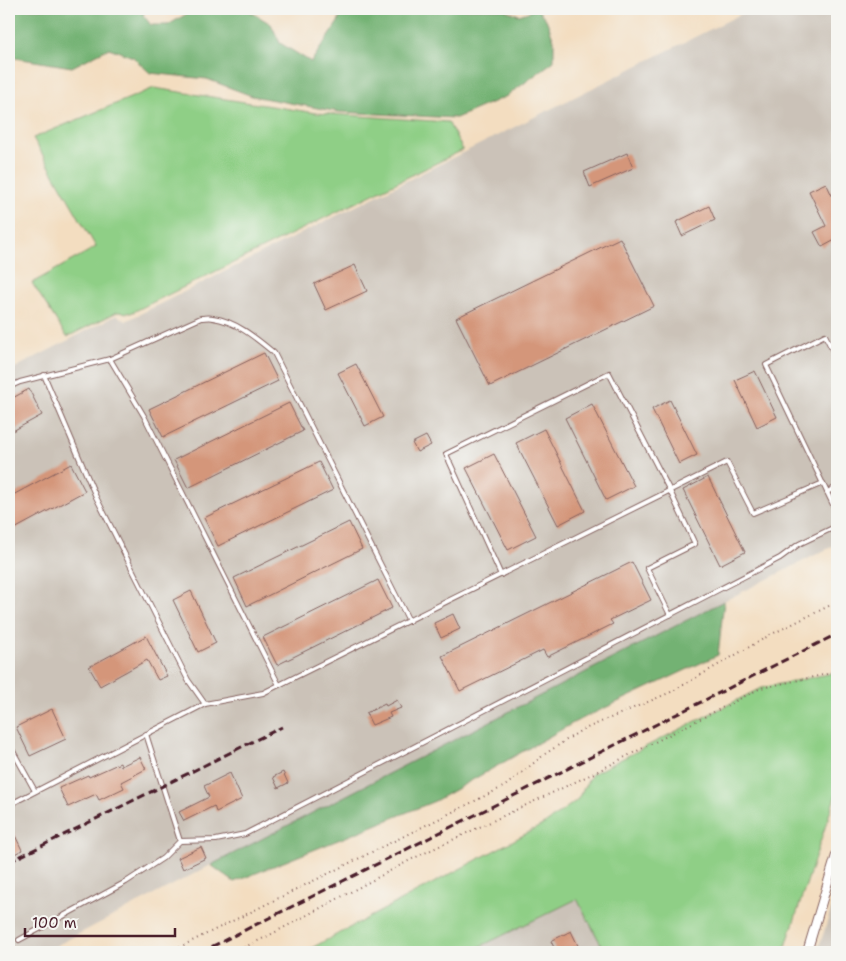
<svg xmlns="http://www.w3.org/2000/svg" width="846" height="961" viewBox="0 0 846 961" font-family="'Shantell Sans',sans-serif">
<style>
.industrial{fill:#cbc2b8}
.green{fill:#8fcf86;stroke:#6c7758}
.forest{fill:#73b273;stroke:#5e684f}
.building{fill:#d4967a}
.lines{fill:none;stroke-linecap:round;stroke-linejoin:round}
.lane-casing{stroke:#85625f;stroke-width:6}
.street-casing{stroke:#85625f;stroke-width:10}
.path{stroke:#85625f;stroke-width:2;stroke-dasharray:1 4;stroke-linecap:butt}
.lane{stroke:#fff;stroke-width:4}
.street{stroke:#fff;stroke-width:8}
.rail{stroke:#4a1f2b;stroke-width:3;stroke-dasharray:8 4;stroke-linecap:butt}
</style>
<rect width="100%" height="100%" fill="#f6f6f2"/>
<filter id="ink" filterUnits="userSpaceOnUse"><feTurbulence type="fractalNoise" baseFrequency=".02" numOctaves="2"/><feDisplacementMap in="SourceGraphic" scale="10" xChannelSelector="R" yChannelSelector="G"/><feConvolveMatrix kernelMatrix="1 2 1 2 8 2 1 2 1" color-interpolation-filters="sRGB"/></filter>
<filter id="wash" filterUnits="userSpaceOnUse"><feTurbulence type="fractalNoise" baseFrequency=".0096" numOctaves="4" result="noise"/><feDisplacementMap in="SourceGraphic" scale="20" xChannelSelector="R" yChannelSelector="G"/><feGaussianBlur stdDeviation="1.12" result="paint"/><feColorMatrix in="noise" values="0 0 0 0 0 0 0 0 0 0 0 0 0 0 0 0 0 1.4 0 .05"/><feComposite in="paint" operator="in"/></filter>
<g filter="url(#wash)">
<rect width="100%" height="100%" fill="#f3ddc0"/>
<g class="industrial">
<polygon points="751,9 837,9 837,544 724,601 211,865 44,952 9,952 9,371 117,315 126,321"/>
<polygon points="837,890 837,952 817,952 824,932"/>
<polygon points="577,898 605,952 469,952"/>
</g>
<g class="green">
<polygon points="154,88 316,113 448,122 463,150 131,313 117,312 67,337 32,283 96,247 33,138"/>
<polygon points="837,672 837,791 784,952 605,952 577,899 469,952 304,952 546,823 577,800 592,774 761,688"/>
</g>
<g class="forest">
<polygon points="9,9 146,9 143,15 151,25 168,25 195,9 246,9 271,24 280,43 311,62 338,22 343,9 502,9 519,15 537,9 546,19 554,40 554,61 507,96 456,118 339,112 252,96 207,79 150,73 133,57 109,48 72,67 9,57"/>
<polygon points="724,601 718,655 575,722 435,801 234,882 211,865"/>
</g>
<g id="blocks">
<g class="building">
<polygon points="627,153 633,168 590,187 584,172"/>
<polygon points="826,183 837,206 837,239 822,247 814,232 826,226 809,191"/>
<polygon points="709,206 715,220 682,236 676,222"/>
<polygon points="620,238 654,306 490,386 456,318"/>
<polygon points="355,265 367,291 326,310 314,284"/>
<polygon points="264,353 278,381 163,437 149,409"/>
<polygon points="356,364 383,417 365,426 338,373"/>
<polygon points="755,371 777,417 757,427 735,380"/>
<polygon points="29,389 42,415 9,433 9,400"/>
<polygon points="670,400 697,455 679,464 652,409"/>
<polygon points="289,403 303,431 188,488 174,460"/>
<polygon points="592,404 634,486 606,500 565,418"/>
<polygon points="544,429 585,511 558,525 516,443"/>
<polygon points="426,436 431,445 417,452 412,443"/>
<polygon points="494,454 536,536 508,550 466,468"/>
<polygon points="319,462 333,490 218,546 204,518"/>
<polygon points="71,464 85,491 9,532 9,497"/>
<polygon points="708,477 745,552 720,565 683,490"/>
<polygon points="349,522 362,549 247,606 234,578"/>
<polygon points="632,562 651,600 610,620 613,624 547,657 543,650 460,691 442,656"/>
<polygon points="378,580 392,608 277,665 263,637"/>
<polygon points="191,591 216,643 198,652 173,600"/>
<polygon points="453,614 460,629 441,638 434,623"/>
<polygon points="146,636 167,676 158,680 147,660 100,686 89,667"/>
<polygon points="397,700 401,708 389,713 391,717 372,725 366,713 385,704 386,706"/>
<polygon points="52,709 66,739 30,756 16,727"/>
<polygon points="140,757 146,769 121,782 124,788 99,800 96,794 68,807 59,788 88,775 89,777 120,763 121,766"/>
<polygon points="283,772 288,783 278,788 273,777"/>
<polygon points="230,773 242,799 216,812 214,806 184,821 179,812 209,797 204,786"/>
<polygon points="9,823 22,850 9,857"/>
<polygon points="201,847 206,858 183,869 178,858"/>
<polygon points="571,931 581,952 556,952 551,941"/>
</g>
</g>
</g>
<g filter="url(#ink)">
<use href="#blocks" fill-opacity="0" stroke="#85625f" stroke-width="1"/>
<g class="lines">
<defs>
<g id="lane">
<polyline points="110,359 144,416 279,685"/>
<polyline points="837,359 825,335 766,365 837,513"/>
<polyline points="44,375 96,497 188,680 205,704"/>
<path d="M9 387 20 382 110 359 201 318C205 318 209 317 213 318 236 321 257 339 274 353L409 621"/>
<polyline points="827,492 837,487"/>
<polyline points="501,575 446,454 609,373 670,491 695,544 647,568 670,615"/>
<polyline points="146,734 180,841"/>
<polyline points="9,744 35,791"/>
<polyline points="9,805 205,704 263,693 727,462 753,513 823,483"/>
<polyline points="19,940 126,882 163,858 180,841 216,840 245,834 780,558 799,544 837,526"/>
</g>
<polyline id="street" points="807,952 837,852"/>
</defs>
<use href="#lane" class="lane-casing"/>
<use href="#street" class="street-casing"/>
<g class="path">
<polyline points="170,952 505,786 545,754 580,731 671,692 770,635 837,602"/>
<polyline points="235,952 268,936 414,858 592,774 761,688 837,672"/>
</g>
<use href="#lane" class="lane"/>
<use href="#street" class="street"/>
<g class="rail">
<polyline points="9,862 282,727"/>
<polyline points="201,952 837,634"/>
</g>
</g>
</g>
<rect width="846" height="961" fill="none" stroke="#f6f6f2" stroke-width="30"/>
<path d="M25 928v8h150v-8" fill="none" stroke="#4a1f2b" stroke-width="2.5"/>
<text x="32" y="928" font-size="15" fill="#4a1f2b" stroke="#f6f6f2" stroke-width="4" paint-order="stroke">100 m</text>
</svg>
